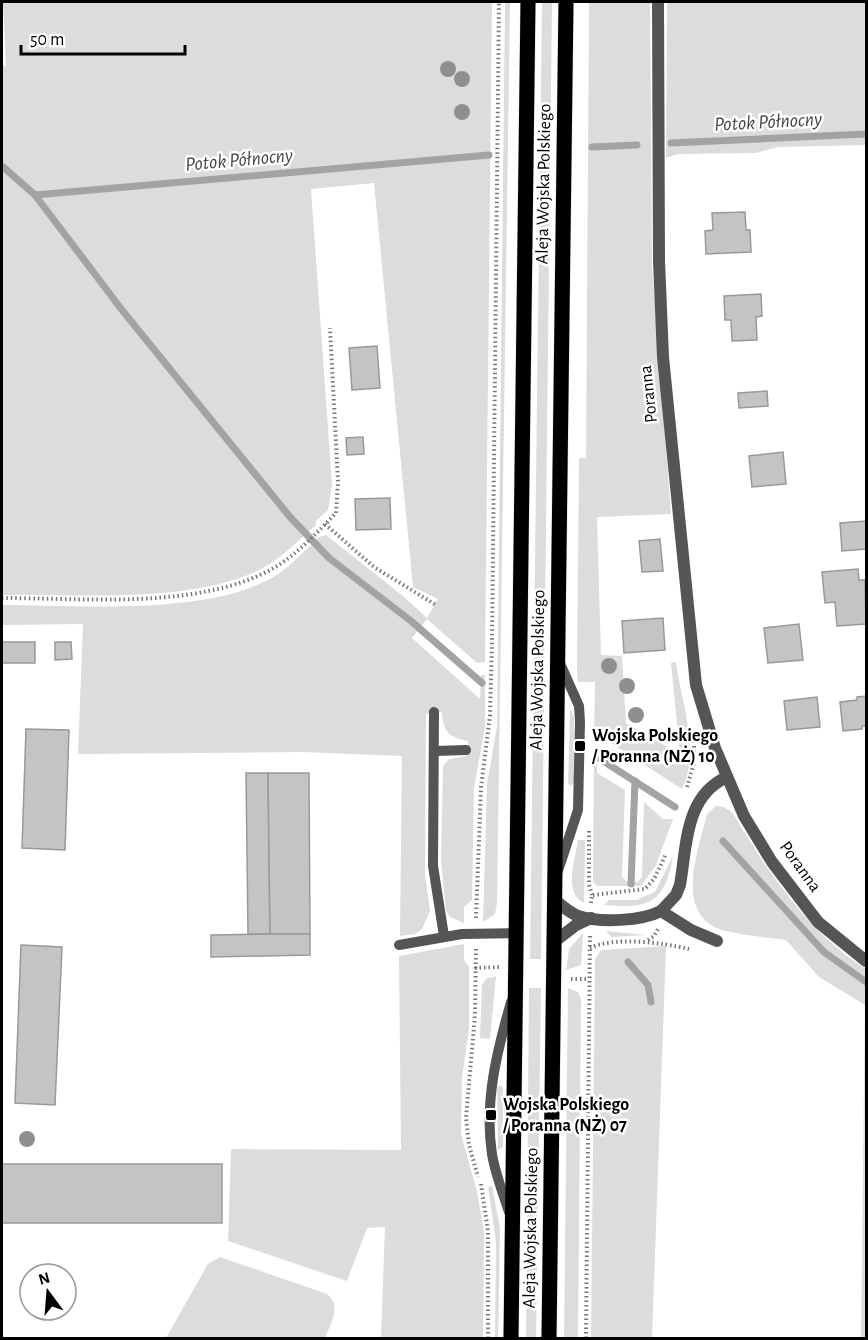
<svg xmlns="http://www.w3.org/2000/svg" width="868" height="1340" viewBox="0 0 868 1340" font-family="'Alegreya Sans',sans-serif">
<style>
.green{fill:#dcdcdc}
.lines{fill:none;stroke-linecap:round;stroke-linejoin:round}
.stream{stroke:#a3a3a3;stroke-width:7}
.building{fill:#c4c4c4;stroke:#999;stroke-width:1.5}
.primary-casing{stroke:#dbdbdb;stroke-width:16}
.path{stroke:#777;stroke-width:4;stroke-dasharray:1.5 3;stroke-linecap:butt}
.lane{stroke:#555;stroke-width:10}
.street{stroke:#555;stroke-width:12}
.primary{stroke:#000;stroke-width:15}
.tree{fill:#8f8f8f}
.poi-dot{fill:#000;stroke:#fff;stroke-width:2}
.labels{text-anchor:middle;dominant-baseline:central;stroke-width:5;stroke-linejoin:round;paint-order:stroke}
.street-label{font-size:18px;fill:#000;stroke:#fff}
.poi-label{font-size:18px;font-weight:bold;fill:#000;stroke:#fff;text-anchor:start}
.water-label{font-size:20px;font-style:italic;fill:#444;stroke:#fff}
</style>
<rect width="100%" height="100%" fill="#fff"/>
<g class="green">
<path d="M3 2H492L485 662 477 663 427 619 412 638 480 699 481 675H485V727L474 788 472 900 464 907V923L450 917 446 911 441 859 443 766 449 759 467 756 468 741C448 737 443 732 442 712L426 714 425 875 430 911 422 929 415 934 400 936 402 756 303 752 78 754 83 624 2 625V605C78 605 213 617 278 574 293 564 306 549 319 537L326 535 403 596 427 618 438 599 413 587 374 183 311 189 332 485 328 510 316 521V525C299 540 283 557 263 568 194 604 79 594 2 595V66H6Z"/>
<polygon points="505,2 510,2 497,903 495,914 483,922 487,785 497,726"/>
<polygon points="542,2 552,2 541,959 530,959"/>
<path d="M589 2H650L652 264 671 514 597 517 601 655 622 656 626 723 680 754 671 663 676 662C681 703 701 749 682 789L600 736 594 738 595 682H578L577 670 579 458H586Z"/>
<polygon points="667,2 866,2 866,145 778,147 756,153 678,154 666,158"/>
<polygon points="570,708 574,717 574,783 571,786 568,784"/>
<polygon points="594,757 597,757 597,773 625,790 622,877 627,882 638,882 642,877 644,802 663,819 673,819 656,865 641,886 597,886 593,882"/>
<path d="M716 806C732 806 737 820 744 832 776 883 815 938 866 969V1338H861L865 1005 819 977 786 940C767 937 746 936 726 931 672 918 698 851 707 814Z"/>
<path d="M578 840H585L584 903C563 892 575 860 578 840Z"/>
<path d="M673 856C665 903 650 909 604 905L609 900H636L655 892Z"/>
<polygon points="606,931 646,935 611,937"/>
<polygon points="583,933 581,965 566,970 569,949"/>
<polygon points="464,944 464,960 469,967 469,1029 462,1078 461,1134 477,1192 484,1232 483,1338 381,1338 385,1227 367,1228 347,1281 228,1241 231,1149 401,1150 399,956"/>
<polygon points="666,946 652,1338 591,1338 595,959 601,950"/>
<polygon points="496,976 490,1039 480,1038 482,985 486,979"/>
<polygon points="529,988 541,988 536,1338 526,1338"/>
<polygon points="568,988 578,992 581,999 578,1338 564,1338"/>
<polygon points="501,1085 503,1088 503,1147 498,1150 497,1087"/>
<polygon points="492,1186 500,1228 498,1338 495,1338 496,1241 488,1187"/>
<path d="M220 1257 327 1294C342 1306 331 1323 325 1338H166L208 1264Z"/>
</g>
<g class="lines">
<g class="stream">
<polyline points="671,143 866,134"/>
<polyline points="592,147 637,145"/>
<polyline points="2,166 35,195 489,155"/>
<polyline points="35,195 122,310 290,517 329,558 411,621 482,683"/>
<polyline points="600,759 675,807"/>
<polyline points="723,841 824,952 866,982"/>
<polyline points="631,884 635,781"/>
<polyline points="628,962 648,985 651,1002"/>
</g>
</g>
<g class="building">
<polygon points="745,212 746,230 750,230 751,252 706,254 705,231 713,230 712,213"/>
<polygon points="761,294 762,316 756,317 757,340 732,341 731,320 725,320 724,296"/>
<polygon points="377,346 380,388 352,390 349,348"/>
<polygon points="767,391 768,406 739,408 738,393"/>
<polygon points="363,437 364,454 347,455 346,438"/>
<polygon points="783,452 786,484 752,487 749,456"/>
<polygon points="390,498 391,529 356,530 355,499"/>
<polygon points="866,521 866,549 842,551 840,523"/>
<polygon points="660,539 663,571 642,572 639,541"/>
<polygon points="858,569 859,580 865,580 866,624 837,626 835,602 825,603 822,572"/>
<polygon points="663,618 665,650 624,653 622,621"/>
<polygon points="799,624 803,660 768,663 764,628"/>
<rect x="2" y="642" width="33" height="21"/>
<polygon points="55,642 71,642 72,659 55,660"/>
<polygon points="866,696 866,726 862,726 862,729 843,731 840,702 857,700 857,697"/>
<polygon points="817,697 820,727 787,730 784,701"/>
<polygon points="26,729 69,730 65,850 22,848"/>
<polygon points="246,773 268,773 270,934 248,934"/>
<polygon points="268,773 309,773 310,934 270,934"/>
<polygon points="270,934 310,934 310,955 211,957 211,935"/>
<polygon points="21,945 62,947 55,1105 15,1103"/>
<rect x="2" y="1164" width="220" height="59"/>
</g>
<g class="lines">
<defs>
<g id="primary">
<polyline points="511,1338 528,2"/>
<polyline points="549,1338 566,2"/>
</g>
</defs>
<use href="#primary" class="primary-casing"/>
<g class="path">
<polyline points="325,524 374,567 436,605"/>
<path d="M2 598C85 598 199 610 274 568 296 555 318 532 336 513L338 482 330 328"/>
<polyline points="687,787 694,763 694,742"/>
<polyline points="589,831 589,885 592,895"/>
<polyline points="591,903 592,895 645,889 654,879 666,854"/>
<polyline points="476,918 481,787 490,716 492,643 499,2"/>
<polyline points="648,940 654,936 658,929"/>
<path d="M590 948C614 936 664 943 689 949"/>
<polyline points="476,949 475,1015 466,1118 469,1145 478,1177"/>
<polyline points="475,968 499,967"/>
<polyline points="571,979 588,979"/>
<polyline points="481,1184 488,1231 488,1338"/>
<polyline points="586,1338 590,935"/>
</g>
<g class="lane">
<polyline points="434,712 433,866 444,936"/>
<polyline points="435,751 466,750"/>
<polyline points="558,871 578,810 580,722 579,706 559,661"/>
<polyline points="399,945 462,934 517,933"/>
<path d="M509 1212C503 1193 495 1173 492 1154 484 1102 497 1051 511 1002"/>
</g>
<g class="street">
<polyline points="658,2 659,261 663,357 696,685 715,748 744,816 772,862 818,922 866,961"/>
<path d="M555 900C562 906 570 913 578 916 600 923 642 921 661 911L691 930 717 941"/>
<path d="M661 911 676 895 680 885C687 844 685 796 727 777"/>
<polyline points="554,942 576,925 591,918"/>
</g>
<use href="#primary" class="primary"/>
</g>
<g class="tree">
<circle cx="448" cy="69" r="8"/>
<circle cx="462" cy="79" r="8"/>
<circle cx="462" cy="112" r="8"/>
<circle cx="609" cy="666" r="8"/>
<circle cx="627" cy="686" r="8"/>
<circle cx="636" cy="715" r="8"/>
<circle cx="27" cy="1139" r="8"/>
</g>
<g class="poi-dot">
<rect x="574" y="740" width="12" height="12" rx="3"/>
<rect x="485" y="1109" width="12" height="12" rx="3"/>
</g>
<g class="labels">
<g class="street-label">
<text transform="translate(544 184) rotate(-89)">Aleja Wojska Polskiego</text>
<text transform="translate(649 394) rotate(-96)">Poranna</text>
<text transform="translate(538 670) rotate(-89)">Aleja Wojska Polskiego</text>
<text transform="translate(800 867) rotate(54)">Poranna</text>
<text transform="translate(531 1228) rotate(-89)">Aleja Wojska Polskiego</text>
</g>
<g class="poi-label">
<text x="592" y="736">Wojska Polskiego<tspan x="592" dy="21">/ Poranna (NŻ) 10</tspan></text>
<text x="503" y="1105">Wojska Polskiego<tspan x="503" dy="21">/ Poranna (NŻ) 07</tspan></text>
</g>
<g class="water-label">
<text transform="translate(768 122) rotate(-3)">Potok Północny</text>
<text transform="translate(239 160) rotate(-5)">Potok Północny</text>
</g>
</g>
<rect width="868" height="1340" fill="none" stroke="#000000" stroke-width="6"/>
<g transform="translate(48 1292) rotate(344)"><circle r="28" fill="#ffffff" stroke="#999999" stroke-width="1.5"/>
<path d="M0-4.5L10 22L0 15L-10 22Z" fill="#000000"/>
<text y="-9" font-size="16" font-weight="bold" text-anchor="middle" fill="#000000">N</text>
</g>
<path d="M21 45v9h164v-9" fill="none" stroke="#000000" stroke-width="3"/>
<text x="30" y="45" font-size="18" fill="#000000" stroke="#ffffff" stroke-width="4.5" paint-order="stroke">50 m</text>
</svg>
